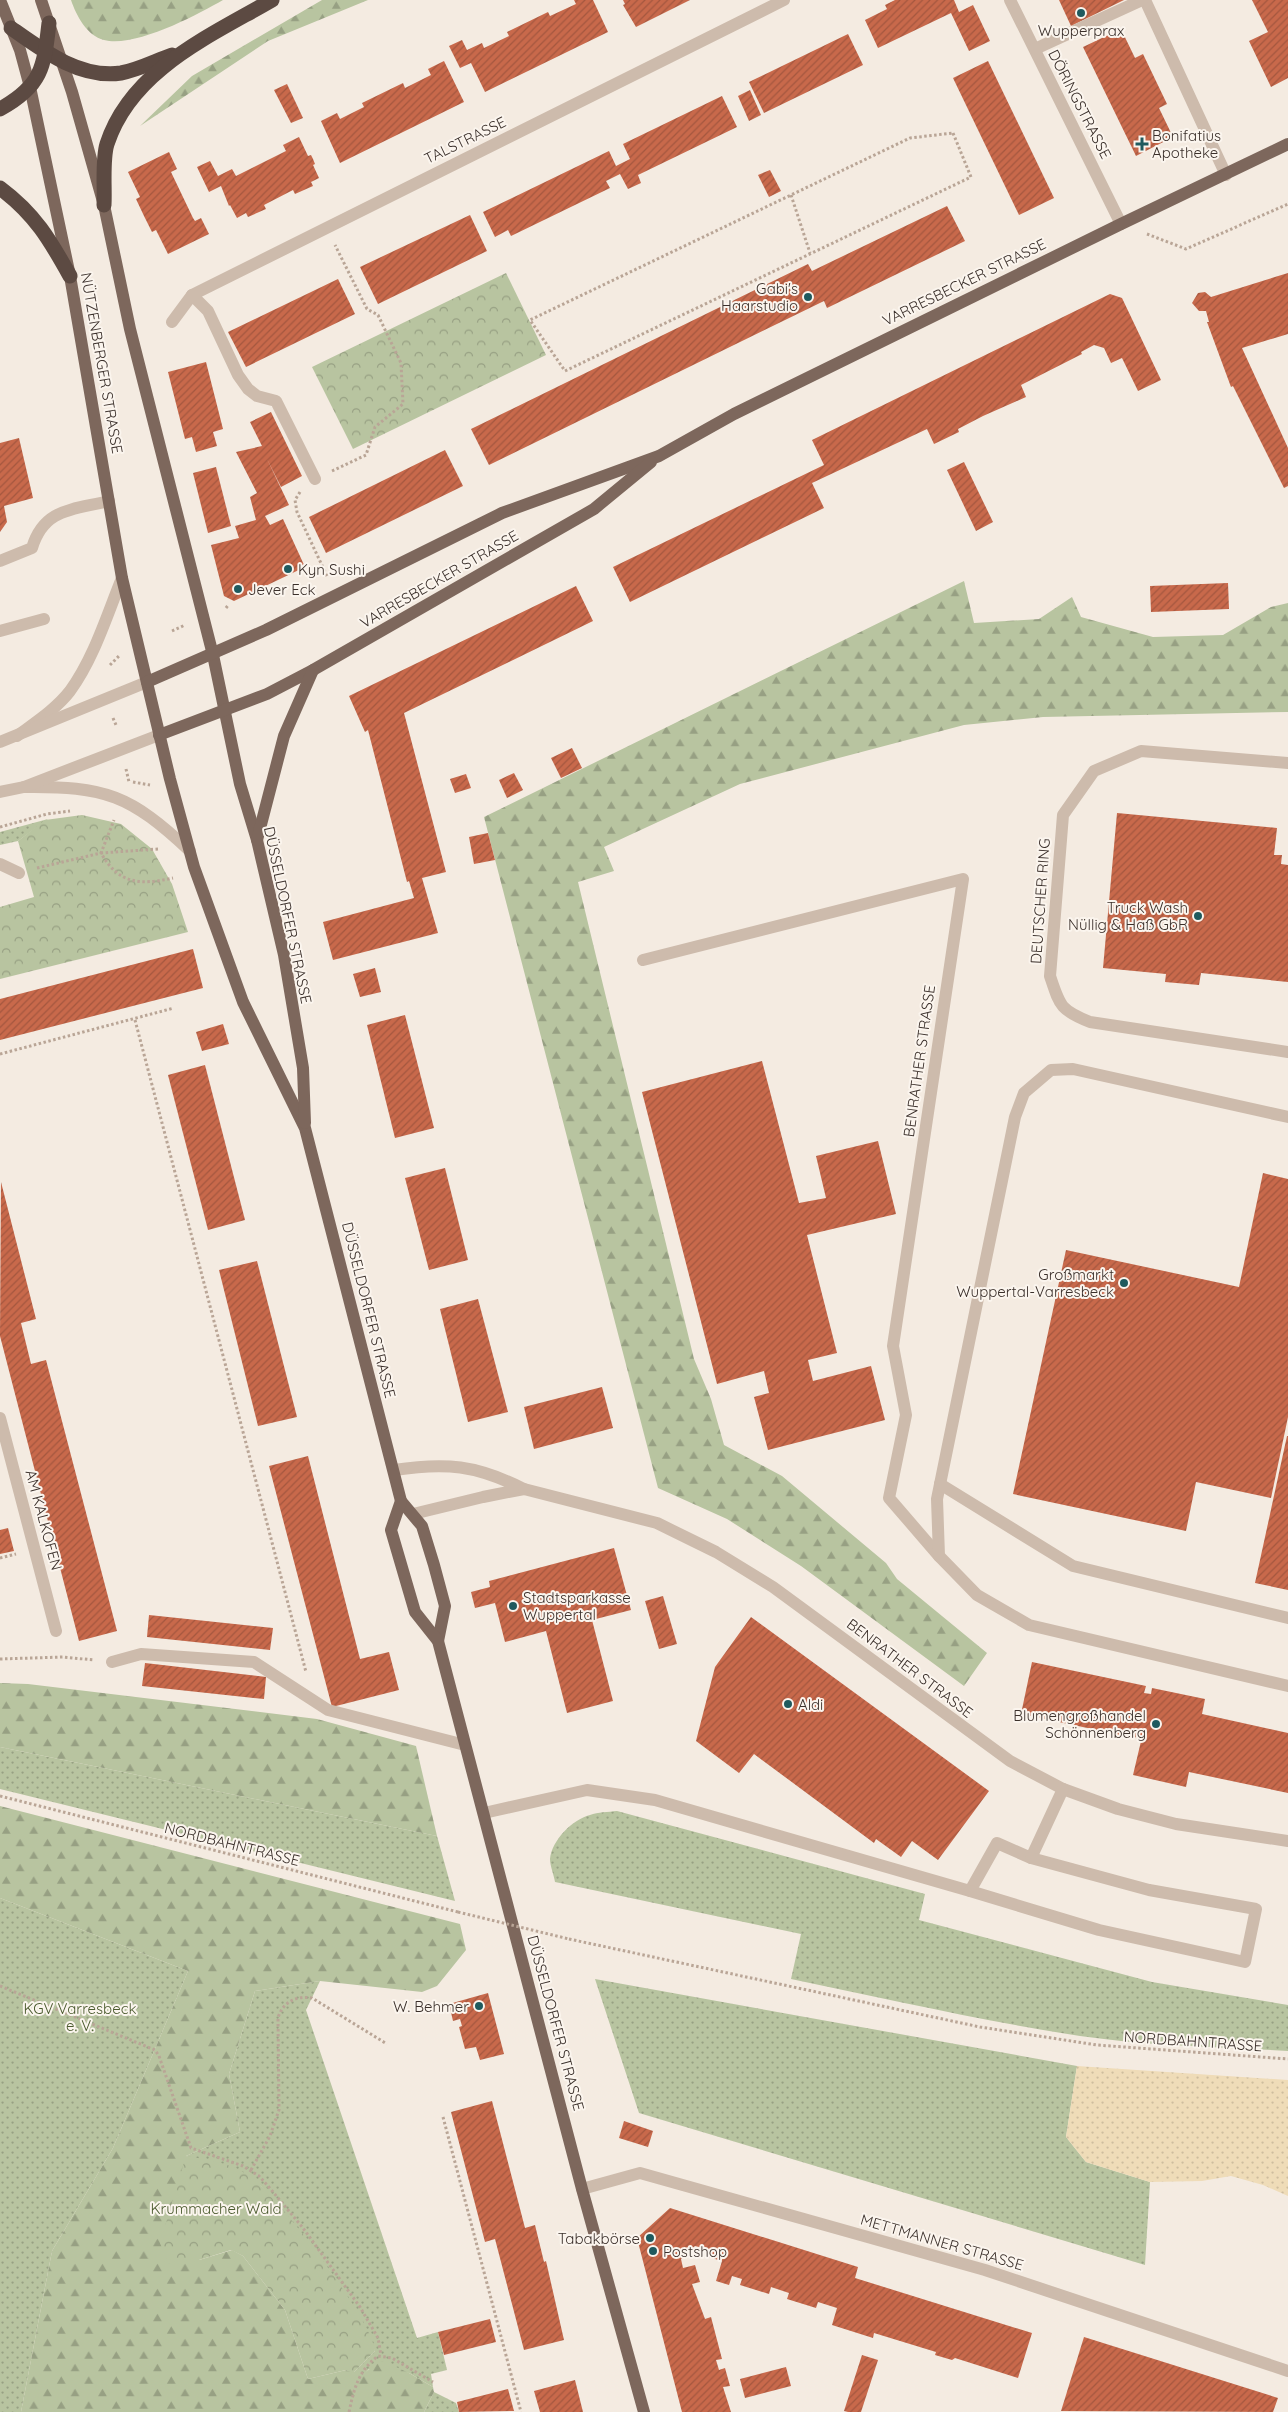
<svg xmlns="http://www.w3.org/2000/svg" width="1288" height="2412" viewBox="0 0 1288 2412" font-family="Quicksand,sans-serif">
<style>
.grass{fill:url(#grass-dots)}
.forest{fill:url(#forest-firs)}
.sand{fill:url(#sand-dots)}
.park{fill:url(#park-crowns)}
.building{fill:url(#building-hatch)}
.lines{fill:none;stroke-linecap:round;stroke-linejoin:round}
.path{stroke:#b9a596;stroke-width:3;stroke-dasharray:2.5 2.5;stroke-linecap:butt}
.minor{stroke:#cdbbac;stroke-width:12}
.major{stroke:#7d675c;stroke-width:12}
.highway{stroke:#5c4a42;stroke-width:15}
.path-bridge{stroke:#b9a596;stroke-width:3;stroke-dasharray:2.5 2.5;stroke-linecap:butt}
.poi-dot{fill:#1f5a5e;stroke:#fbf5ee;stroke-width:2}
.labels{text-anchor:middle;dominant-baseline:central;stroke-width:4;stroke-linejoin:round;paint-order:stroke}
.poi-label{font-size:15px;fill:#3b302b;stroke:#fbf5ee;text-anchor:start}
.street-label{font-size:15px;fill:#3b302b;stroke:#fbf5ee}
.park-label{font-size:15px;fill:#4a5a2e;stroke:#fbf5ee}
</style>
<defs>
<pattern id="grass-dots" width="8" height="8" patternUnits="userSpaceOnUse" patternTransform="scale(1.25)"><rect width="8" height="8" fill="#b8c4a0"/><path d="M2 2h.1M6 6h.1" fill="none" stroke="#97a083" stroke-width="1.8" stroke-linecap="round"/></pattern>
<pattern id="forest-firs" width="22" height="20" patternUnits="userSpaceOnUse" patternTransform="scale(1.25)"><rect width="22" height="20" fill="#b8c4a0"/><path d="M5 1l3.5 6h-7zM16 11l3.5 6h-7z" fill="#97a083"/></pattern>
<pattern id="sand-dots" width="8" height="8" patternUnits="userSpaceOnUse" patternTransform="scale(1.25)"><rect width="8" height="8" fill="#efdcb8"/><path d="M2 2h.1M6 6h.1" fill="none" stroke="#cebd9e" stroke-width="1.8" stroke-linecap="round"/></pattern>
<pattern id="park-crowns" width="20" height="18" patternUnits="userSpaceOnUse" patternTransform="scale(1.25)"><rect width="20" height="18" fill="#b8c4a0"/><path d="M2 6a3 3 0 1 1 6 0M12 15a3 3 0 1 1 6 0" fill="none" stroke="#97a083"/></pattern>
<pattern id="building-hatch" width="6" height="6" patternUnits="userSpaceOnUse" patternTransform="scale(1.25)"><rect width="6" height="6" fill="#c8694b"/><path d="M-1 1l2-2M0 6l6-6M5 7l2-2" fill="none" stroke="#a4573f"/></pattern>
</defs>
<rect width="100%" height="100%" fill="#f4ebe1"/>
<g class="grass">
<polygon points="48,819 18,841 0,845 0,832"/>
<polygon points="0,1747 437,1836 455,1901 0,1789"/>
<path d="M617 1811 925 1894 919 1920 1152 1982 1288 2005V2051C1219 2047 1149 2046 1080 2036 983 2021 887 1999 791 1979L801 1934 555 1882C554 1875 550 1866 550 1859 552 1840 572 1820 590 1815 598 1812 608 1812 617 1811Z"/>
<polygon points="0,1898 188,1971 113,2148 52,2251 21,2412 0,2412"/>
<polygon points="595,1979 1077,2066 1066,2137 1086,2162 1150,2182 1145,2265 639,2113"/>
<polygon points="320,1981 306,2010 417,2338 438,2332 447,2370 431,2374 433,2387 409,2373 369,2369 365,2374 353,2373 375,2351 329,2270 261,2186 186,2156 240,2132 229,2074 255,1991"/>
<polygon points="434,2392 456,2403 459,2412 424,2412"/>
</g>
<g class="forest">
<path d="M71 0H223C197 15 135 48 104 40 87 36 76 15 71 0Z"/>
<polygon points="322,0 368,0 268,41 140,126 192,76"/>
<polygon points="964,581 974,623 1039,619 1072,597 1081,617 1153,637 1223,635 1271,607 1288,603 1288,712 1043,717 964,725 740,784 604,847 614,871 578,882 694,1359 711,1399 724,1445 782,1476 886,1563 897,1579 987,1653 964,1686 801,1566 727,1519 658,1488 484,817"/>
<polygon points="0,1683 28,1684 317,1719 416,1746 437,1836 0,1747"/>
<polygon points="0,1806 460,1924 466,1950 437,1986 422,1992 320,1981 255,1991 229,2074 240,2132 186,2156 199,2260 232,2250 243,2256 285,2310 308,2379 346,2370 364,2374 375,2364 383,2361 409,2373 433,2387 434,2392 424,2412 21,2412 52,2251 113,2148 188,1971 0,1898"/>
</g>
<polygon class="sand" points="1077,2066 1288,2080 1288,2196 1263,2185 1231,2176 1202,2181 1150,2182 1086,2162 1066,2137"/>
<g class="park">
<polygon points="506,273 546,355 353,449 312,367"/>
<polygon points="82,815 121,824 152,849 172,884 188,932 0,979 0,907 34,897 18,841 45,820"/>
<path d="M186 2156C210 2160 231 2163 251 2177 277 2195 373 2321 375 2351L353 2373 346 2370 308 2379 285 2310 243 2256 231 2250 199 2260 169 2264 160 2243Z"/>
</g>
<g class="building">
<polygon points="574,0 593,0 608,32 485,92 471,63 460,68 449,46 462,40 467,50 482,43 484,48 509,36 507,32 548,12 550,16 576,4"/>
<polygon points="623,0 690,0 636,27 623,5 625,4"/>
<polygon points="895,0 954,0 959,12 973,5 990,41 969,51 951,13 878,48 865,20 887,9 885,5"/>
<polygon points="1059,0 1124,0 1071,26"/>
<polygon points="1252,0 1288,0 1288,78 1271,87 1249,41 1268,32"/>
<polygon points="1121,29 1135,58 1143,54 1167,104 1159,108 1173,137 1136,156 1083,47"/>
<polygon points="848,34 863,65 764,113 749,82"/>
<polygon points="444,61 464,102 340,163 321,121 337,113 340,119 364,107 362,103 403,83 405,88 431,75 428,69"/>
<polygon points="988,61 1054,198 1019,215 953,78"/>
<polygon points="287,84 303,118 291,123 274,90"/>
<polygon points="750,90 761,115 749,121 738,96"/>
<polygon points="722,96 737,127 638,175 641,183 628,189 620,174 606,181 610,188 511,236 508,230 495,237 483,212 609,151 616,166 630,159 623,144"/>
<polygon points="299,137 308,156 311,155 313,159 315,164 313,165 319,178 311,182 313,186 295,194 293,190 264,205 266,209 248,217 246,213 237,218 230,205 229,206 221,186 209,192 197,167 210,161 218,176 232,169 236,176 286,151 283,145"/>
<polygon points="169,152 177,169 171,172 193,218 195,221 201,218 209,234 168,254 156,230 152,232 144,216 136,199 140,197 128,172"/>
<polygon points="770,170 781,191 769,197 758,175"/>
<polygon points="947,206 965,241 827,308 824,301 489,465 471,429 808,264 812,271"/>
<polygon points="470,215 487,251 378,304 360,267"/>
<polygon points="1288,273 1288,334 1242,348 1288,448 1288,486 1284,488 1233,386 1231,387 1207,322 1209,322 1206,311 1199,311 1192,303 1198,293 1205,292 1211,297"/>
<polygon points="338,279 355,314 246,367 228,332"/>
<polygon points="1110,294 1122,298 1161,380 1138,391 1122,358 1111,363 1104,348 1094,345 1081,352 1082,354 1021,385 1026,397 983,416 958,429 959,432 934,444 927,429 812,483 824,508 630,602 613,567 824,465 812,440"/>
<polygon points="206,362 223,429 213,432 217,446 196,452 192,437 185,439 168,372"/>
<polygon points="271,412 302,476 281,487 267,459 289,505 265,516 270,525 283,519 305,567 234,601 224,596 211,545 239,538 235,526 256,520 250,497 257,493 236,452 262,446 250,422"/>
<polygon points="19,438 33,498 4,506 7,522 0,532 0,443"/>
<polygon points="445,450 463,486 326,553 309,517"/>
<polygon points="964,462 993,522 976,531 947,470"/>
<polygon points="216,467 231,526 208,533 193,473"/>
<polygon points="1228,583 1229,609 1151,612 1150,586"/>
<polygon points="576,586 593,621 404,713 446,872 422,878 438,933 333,960 323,922 414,898 409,881 407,882 368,730 365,732 349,696"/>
<polygon points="572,748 582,768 561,778 551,758"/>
<polygon points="514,773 523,790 507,798 499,780"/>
<polygon points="466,774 471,788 455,793 450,779"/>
<polygon points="1117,813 1277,828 1274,855 1282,855 1281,864 1288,865 1288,982 1201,973 1199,985 1165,982 1166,974 1103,968"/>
<polygon points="488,833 495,860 474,864 469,837"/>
<polygon points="193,949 203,988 0,1040 0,999"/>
<polygon points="375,968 381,992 360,997 353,974"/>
<polygon points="405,1015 434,1128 395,1138 367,1025"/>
<polygon points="223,1024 229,1044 202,1051 196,1032"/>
<polygon points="762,1061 799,1203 826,1198 816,1156 878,1141 896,1214 807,1235 837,1353 808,1360 813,1381 871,1366 885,1420 768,1450 754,1397 769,1393 764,1371 717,1384 642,1092"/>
<polygon points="205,1065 245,1220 208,1230 168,1075"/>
<polygon points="445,1168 468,1260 429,1270 405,1178"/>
<polygon points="1263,1173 1288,1179 1288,1417 1271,1498 1196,1482 1186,1531 1013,1494 1066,1250 1239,1287"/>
<polygon points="1,1182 36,1319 21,1323 31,1364 46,1360 117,1631 79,1641 0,1336"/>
<polygon points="257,1261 297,1417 258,1426 219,1270"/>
<polygon points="478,1299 508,1412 468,1422 440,1309"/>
<polygon points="602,1387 613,1428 534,1449 524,1407"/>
<polygon points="1287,1436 1288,1436 1288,1590 1255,1583"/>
<polygon points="308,1456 360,1659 389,1652 399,1690 332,1707 269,1466"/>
<polygon points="8,1528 14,1551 0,1554 0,1530"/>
<polygon points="614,1548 631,1610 592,1620 613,1701 567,1713 546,1631 505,1642 495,1603 475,1608 471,1592 490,1587 489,1581"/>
<polygon points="663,1596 677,1644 659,1649 645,1601"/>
<polygon points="149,1615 273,1628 270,1650 147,1637"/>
<polygon points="751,1617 989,1791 938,1860 912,1841 901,1857 876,1839 874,1843 754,1754 739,1773 696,1741 715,1667"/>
<polygon points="1032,1662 1146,1686 1144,1693 1151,1694 1152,1688 1205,1699 1202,1714 1288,1733 1288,1793 1189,1772 1186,1787 1133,1775 1142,1737 1136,1736 1135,1738 1021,1714"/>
<polygon points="145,1663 266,1677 264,1699 142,1686"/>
<polygon points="488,1993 504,2054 480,2060 476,2047 465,2049 459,2027 462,2026 460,2019 453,2021 449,2004"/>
<polygon points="492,2101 525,2228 535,2225 544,2262 546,2261 564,2340 524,2350 495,2239 485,2242 451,2112"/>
<polygon points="624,2121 653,2131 648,2147 619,2138"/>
<polygon points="670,2208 858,2267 855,2278 1032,2333 1018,2378 955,2358 952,2360 935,2355 936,2352 874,2333 873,2338 832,2325 837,2308 818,2302 816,2308 787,2299 789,2293 771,2287 769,2294 740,2285 742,2279 732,2276 729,2285 716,2281 722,2261 708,2257 711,2250 695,2246 681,2259 683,2268 695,2265 700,2282 692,2284 705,2319 711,2317 722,2359 716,2360 719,2370 725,2368 730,2386 723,2387 731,2412 682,2412 637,2238"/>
<polygon points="490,2319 496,2342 444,2355 438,2332"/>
<polygon points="1084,2337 1278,2398 1273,2412 1061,2411"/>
<polygon points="862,2355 878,2360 861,2412 848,2412 844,2411"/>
<polygon points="786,2367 791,2386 745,2398 740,2379"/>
<polygon points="575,2380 583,2412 540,2412 534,2391"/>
<polygon points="508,2389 514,2411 459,2412 457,2402"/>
</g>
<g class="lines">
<g class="path">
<polygon points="953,133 971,177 565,371 530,320 910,138"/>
<polyline points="791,195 810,253"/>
<polyline points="1147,234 1186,249 1288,204"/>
<polyline points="332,471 366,455 375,427 403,404 401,363 378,315 367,309 335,245"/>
<polyline points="300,492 295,500 297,512 327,576"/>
<polyline points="226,608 229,604"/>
<polyline points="172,631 185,625"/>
<polyline points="110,665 120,655"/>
<polyline points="113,718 116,725"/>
<polyline points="126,769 129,782"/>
<polyline points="133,782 150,785"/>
<polyline points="0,827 47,814 70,811"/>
<path d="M158 849 101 853C119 885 141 885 173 878"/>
<polyline points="37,868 101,853 114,820"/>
<polyline points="135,1020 306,1672"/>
<polyline points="0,1054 174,1008"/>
<polyline points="0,1558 16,1554"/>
<polyline points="0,1659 63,1657 94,1660"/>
<polyline points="0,1796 458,1912"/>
<polyline points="569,1939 980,2027 1097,2045 1288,2059"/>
<polyline points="0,1986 155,2050 159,2056 191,2148 243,2166 259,2176 268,2186 303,2228 360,2307 378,2338 381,2355"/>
<polyline points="443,2117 521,2412"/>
<path d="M251 2170 270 2136 279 2110 278 2018C282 2003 296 1995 312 1998L387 2044"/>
<path d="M349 2412C354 2389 358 2371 378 2356L392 2358 433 2382"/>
</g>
<g class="minor">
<polyline points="1010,0 1121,224"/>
<polyline points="1145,0 1226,175"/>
<polyline points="1035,49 1142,0"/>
<polyline points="192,295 208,311 238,375 248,389 257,396 276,401 315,479"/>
<polyline points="172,322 192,295 784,0"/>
<path d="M0 561 32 548C44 508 73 510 109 501"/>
<polyline points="0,631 44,619"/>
<path d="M17 736C36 722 56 709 70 691 94 658 107 615 122 578"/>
<polyline points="0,742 147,682"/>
<path d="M1288 763 1141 751 1094 771 1063 815 1050 976C1060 1006 1060 1010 1090 1022L1288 1052"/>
<path d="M24 787C106 786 130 795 190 851"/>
<polyline points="0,792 24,787 159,735"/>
<polyline points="0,864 19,873"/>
<polyline points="643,960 963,879 893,1346 906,1415 889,1498 939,1556"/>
<polyline points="1288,1117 1073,1069 1051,1070 1024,1093 1015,1117 937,1499 939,1556 977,1595 1029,1625 1288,1686"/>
<polyline points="0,1418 56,1631"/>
<path d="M394 1470C446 1462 476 1465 524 1489L483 1497 413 1514"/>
<polyline points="940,1484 1073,1566 1288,1618"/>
<polyline points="524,1489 657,1523 716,1552 773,1587 1010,1761 1063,1789 1118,1809 1176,1824 1288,1841"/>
<polyline points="112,1662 141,1654 254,1662 328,1710 465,1745"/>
<polyline points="484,1813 587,1790 655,1800 970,1891 997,1843 1031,1858 1063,1789"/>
<polyline points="970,1891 1099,1930 1245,1962 1256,1909 1149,1890 1031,1858"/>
<polyline points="582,2189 640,2173 985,2270 1288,2371"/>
</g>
<g class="major">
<polyline points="0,0 20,50 30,87 70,276 122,578 170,779 194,867 243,1002 305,1128 401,1501 422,1526 434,1565 445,1606 438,1641"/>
<polyline points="41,0 72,92 104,205 130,329 213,655 240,784 257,840 284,955 303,1068 305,1123"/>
<polyline points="147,682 266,630 502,513 659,456 734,414 1121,224 1288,144"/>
<polyline points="159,735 267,694 313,670 594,509 651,462"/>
<polyline points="257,840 284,736 313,670"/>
<polyline points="401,1501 391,1530 415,1612 438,1641 582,2189 644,2412"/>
</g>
<g class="highway">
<path d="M11 28C42 50 80 79 121 73 138 70 155 61 172 55"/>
<path d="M0 109C42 86 44 67 49 23"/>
<path d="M0 188C35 214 50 240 70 276"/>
<path d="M104 205C105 188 102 160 107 144 131 70 210 36 272 0"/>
</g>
<polyline class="path-bridge" points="458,1912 569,1939"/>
</g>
<g class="poi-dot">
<circle cx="1081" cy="13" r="5"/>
<path d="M1139.5 136.5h5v5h5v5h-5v5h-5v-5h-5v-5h5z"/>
<circle cx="808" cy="297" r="5"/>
<circle cx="288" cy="569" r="5"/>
<circle cx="238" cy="589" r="5"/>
<circle cx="1198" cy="916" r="5"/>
<circle cx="1124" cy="1283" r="5"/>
<circle cx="513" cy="1606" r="5"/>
<circle cx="788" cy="1704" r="5"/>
<circle cx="1156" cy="1724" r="5"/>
<circle cx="479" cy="2006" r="5"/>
<circle cx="650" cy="2238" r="5"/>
<circle cx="653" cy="2251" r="5"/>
</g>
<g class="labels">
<g class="poi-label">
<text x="1081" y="30" text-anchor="middle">Wupperprax</text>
<text x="1152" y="135">Bonifatius<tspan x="1152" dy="17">Apotheke</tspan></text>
<text x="798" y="288" text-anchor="end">Gabi's<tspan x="798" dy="17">Haarstudio</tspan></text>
<text x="298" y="569">Kyn Sushi</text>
<text x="248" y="589">Jever Eck</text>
<text x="1188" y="907" text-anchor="end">Truck Wash<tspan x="1188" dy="17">Nüllig &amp; Haß GbR</tspan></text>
<text x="1114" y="1274" text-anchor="end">Großmarkt<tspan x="1114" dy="17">Wuppertal-Varresbeck</tspan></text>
<text x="523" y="1597">Stadtsparkasse<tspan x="523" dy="17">Wuppertal</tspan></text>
<text x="798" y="1704">Aldi</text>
<text x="1146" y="1715" text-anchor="end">Blumengroßhandel<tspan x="1146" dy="17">Schönnenberg</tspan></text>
<text x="469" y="2006" text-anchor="end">W. Behmer</text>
<text x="640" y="2238" text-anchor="end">Tabakbörse</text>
<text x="663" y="2251">Postshop</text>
</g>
<g class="street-label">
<text transform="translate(1080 104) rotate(63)">DÖRINGSTRASSE</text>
<text transform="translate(465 140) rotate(-26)">TALSTRASSE</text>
<text transform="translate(964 282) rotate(-26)">VARRESBECKER STRASSE</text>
<text transform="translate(102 363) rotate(80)">NÜTZENBERGER STRASSE</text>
<text transform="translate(439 579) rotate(-30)">VARRESBECKER STRASSE</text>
<text transform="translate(1040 901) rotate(-86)">DEUTSCHER RING</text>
<text transform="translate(288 915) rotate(78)">DÜSSELDORFER STRASSE</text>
<text transform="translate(919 1061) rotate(-82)">BENRATHER STRASSE</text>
<text transform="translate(369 1310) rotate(76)">DÜSSELDORFER STRASSE</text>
<text transform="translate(44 1520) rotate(75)">AM KALKOFEN</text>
<text transform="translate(910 1668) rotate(37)">BENRATHER STRASSE</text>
<text transform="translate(232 1844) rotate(14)">NORDBAHNTRASSE</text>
<text transform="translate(556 2023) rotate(75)">DÜSSELDORFER STRASSE</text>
<text transform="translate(1193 2041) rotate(4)">NORDBAHNTRASSE</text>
<text transform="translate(942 2242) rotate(16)">METTMANNER STRASSE</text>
</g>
<g class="park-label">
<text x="80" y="2008">KGV Varresbeck<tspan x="80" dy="17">e. V.</tspan></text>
<text x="216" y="2208">Krummacher Wald</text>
</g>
</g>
</svg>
